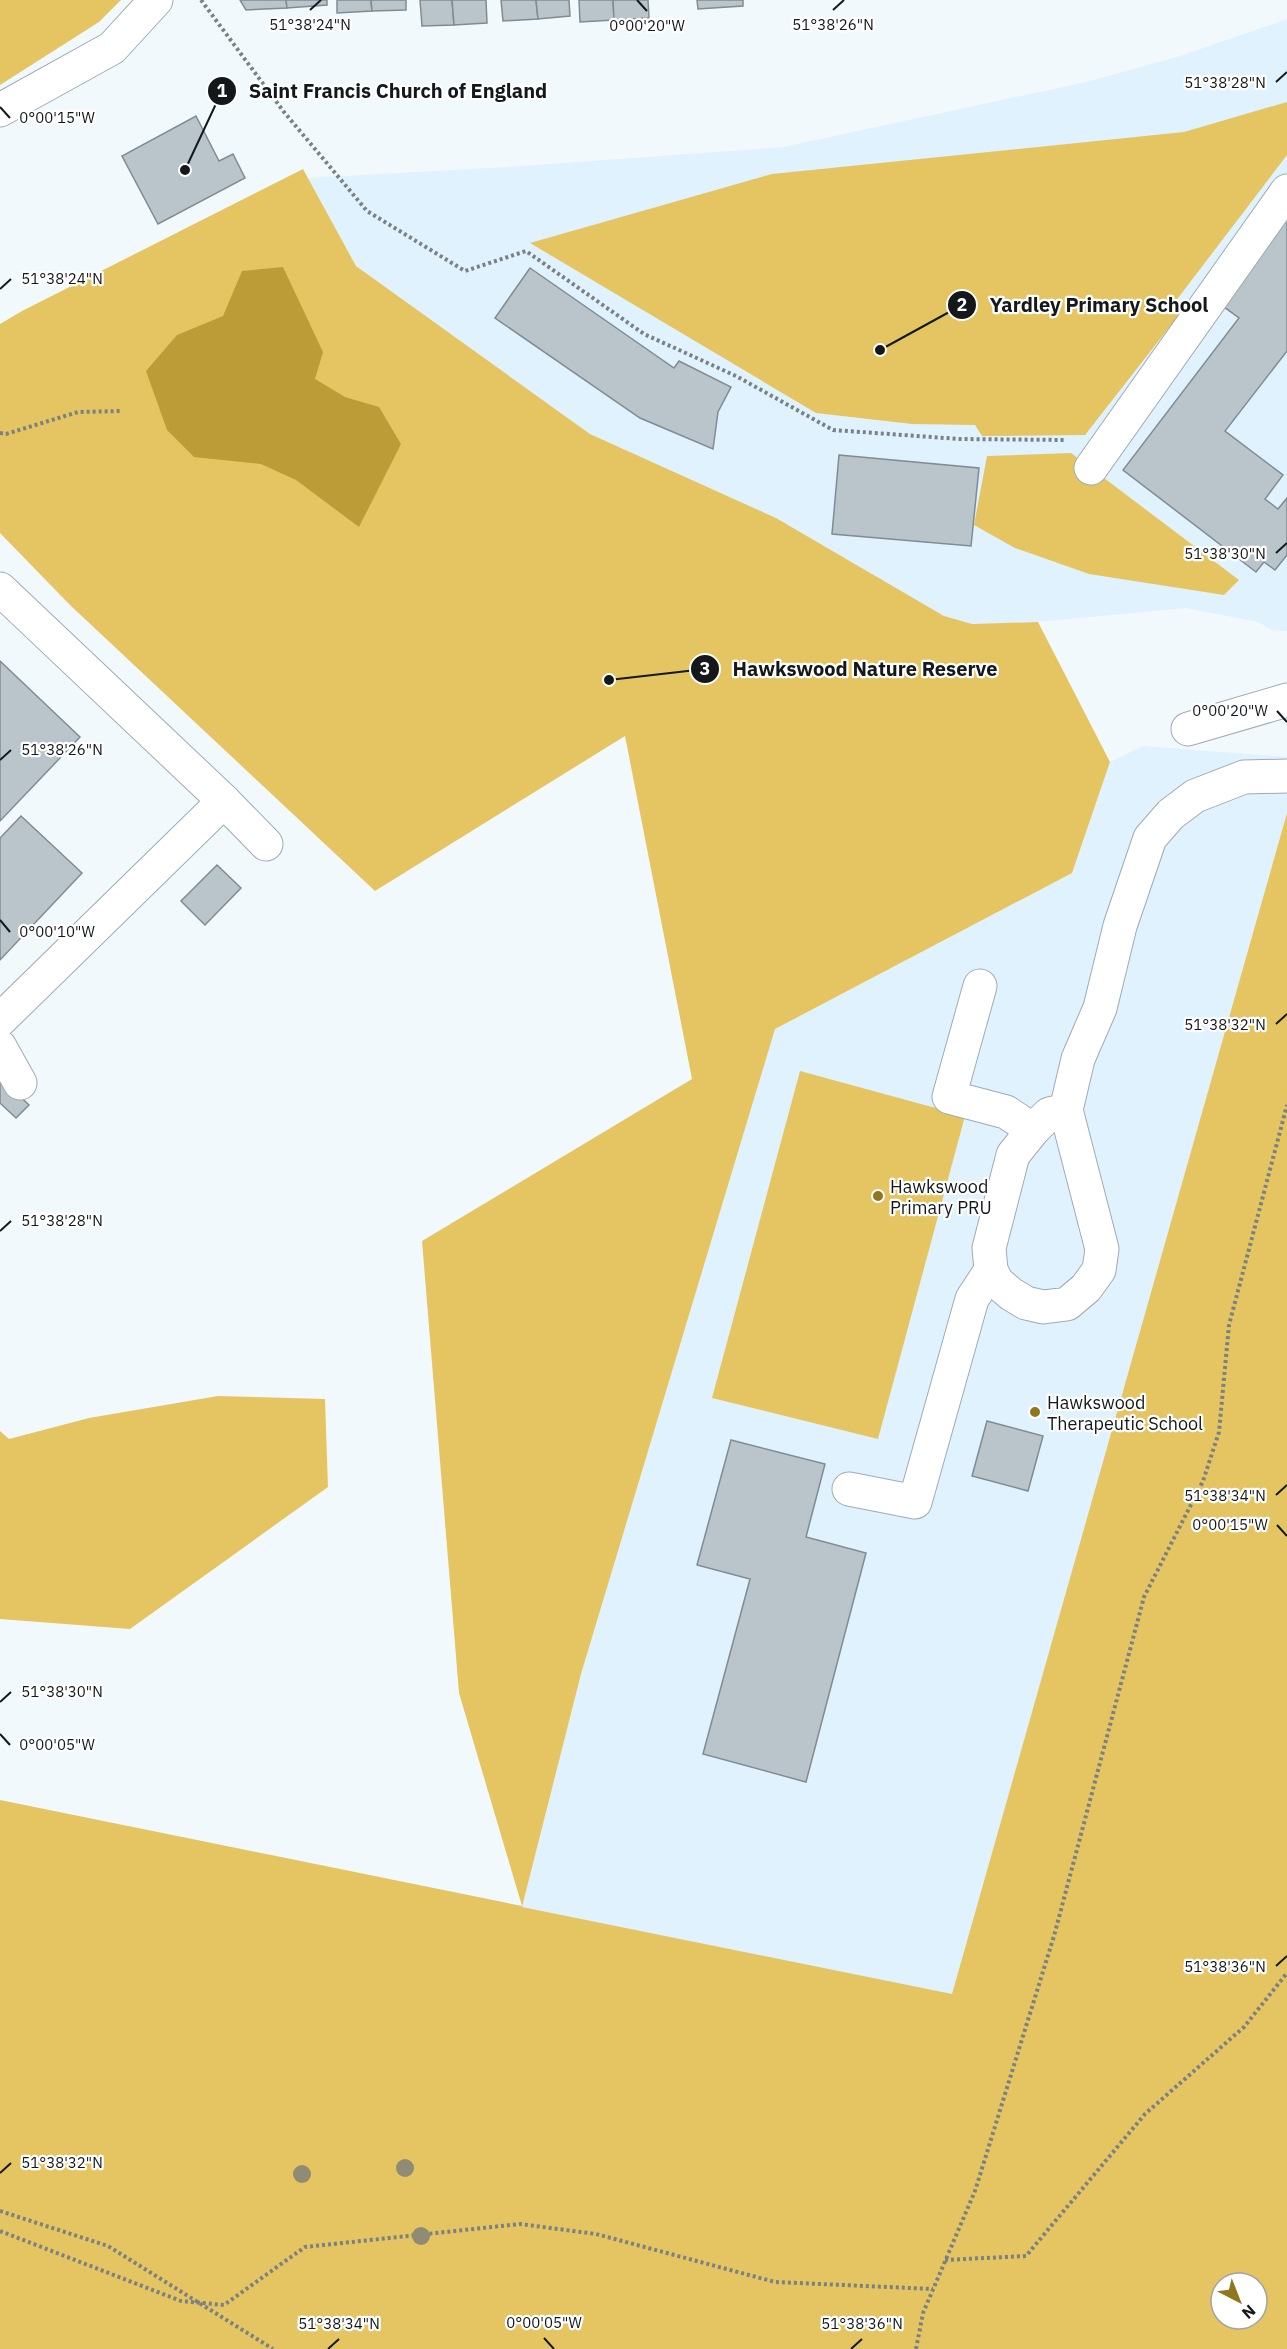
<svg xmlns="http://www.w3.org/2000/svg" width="1287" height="2349" viewBox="0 0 1287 2349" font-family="'IBM Plex Sans',sans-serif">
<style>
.built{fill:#dff2fe}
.green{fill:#e5c562;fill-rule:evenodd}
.water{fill:#bb9c36}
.building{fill:#b9c4cb;stroke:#808b92;stroke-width:1.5}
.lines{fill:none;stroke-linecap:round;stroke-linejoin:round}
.minor-casing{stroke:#a0abb1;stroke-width:35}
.path{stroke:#7b8083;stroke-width:4;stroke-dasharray:3 3;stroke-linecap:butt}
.minor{stroke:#fff;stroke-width:33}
.tree{fill:#8f8b75}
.ticks{fill:none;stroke:#14181b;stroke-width:2}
.poi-dot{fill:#90761c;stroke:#fff;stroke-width:2}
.labels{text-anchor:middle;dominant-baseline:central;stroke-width:4.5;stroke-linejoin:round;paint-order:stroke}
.poi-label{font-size:18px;fill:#14181b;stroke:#fff;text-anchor:start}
.ticks-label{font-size:15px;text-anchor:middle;fill:#14181b;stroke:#fff;stroke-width:4.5;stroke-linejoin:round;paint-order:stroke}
.leader{fill:none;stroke:#14181b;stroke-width:2}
.callout-dot{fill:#14181b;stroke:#fff;stroke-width:2}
.mark-label{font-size:18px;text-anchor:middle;font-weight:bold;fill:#fff}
.callout-label{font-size:20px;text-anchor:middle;font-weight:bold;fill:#14181b;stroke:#fff;stroke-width:4.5;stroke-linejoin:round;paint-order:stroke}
</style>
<rect width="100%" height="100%" fill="#f2f9fd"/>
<g class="built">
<polygon points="1287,19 1287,631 1272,630 1258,622 1186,608 1038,622 972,624 944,616 776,518 590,434 356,266 308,178 507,167 783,147 1086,82 1180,56"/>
<polygon points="1143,746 1287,757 1287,813 952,1995 522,1907 581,1674 775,1029 1072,873 1110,762"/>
</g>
<g class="green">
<polygon points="0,0 121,0 99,22 0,85"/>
<polygon points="1287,102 1287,155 1172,306 1182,311 1085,435 982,436 975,425 912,424 816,413 530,243 772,174 1184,132"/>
<path d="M303 169 356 266 590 434 776 518 944 616 972 624 1038 622 1110 762 1072 873 775 1029 581 1674 522 1907 952 1994 1287 813V2349H0V1800L522 1906 459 1693 422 1241 692 1079 625 736 375 891 70 605 0 533V324L22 311ZM1221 2283H1257V2319H1221Z"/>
<polygon points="1071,453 1239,580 1224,595 1089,574 1015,548 974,525 987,456"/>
<polygon points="800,1071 965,1116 878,1439 712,1398"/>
<polygon points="218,1396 325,1399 328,1487 130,1629 0,1619 0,1431 9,1439 89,1418"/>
</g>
<polygon class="water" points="283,267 323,352 315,379 345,397 379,407 401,444 359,527 296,480 261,464 194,457 167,430 146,371 177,335 223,316 242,271"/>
<g class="building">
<polygon points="240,0 286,0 287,8 246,10"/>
<polygon points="286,0 327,0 327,5 287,8"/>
<polygon points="337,0 371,0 372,11 337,13"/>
<polygon points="371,0 406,0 406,10 372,11"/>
<polygon points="420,0 452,0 454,25 422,26"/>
<polygon points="452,0 486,0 487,23 454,25"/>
<polygon points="501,0 536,0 538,19 503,21"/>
<polygon points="536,0 569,0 570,16 538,19"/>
<polygon points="579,0 613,0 614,20 580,22"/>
<polygon points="613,0 648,0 649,18 614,20"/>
<polygon points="697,0 743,0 743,6 698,9"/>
<polygon points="196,116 219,161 233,154 245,178 158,224 122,156"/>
<polygon points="1287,216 1287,351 1225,431 1283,475 1265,499 1278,509 1287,498 1287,555 1275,570 1264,562 1256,572 1123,470 1239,318 1220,304"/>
<polygon points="530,268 674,368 679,361 731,387 718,412 713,449 640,418 495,318"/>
<polygon points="839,455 979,468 971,546 832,534"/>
<polygon points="0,661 80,737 0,821"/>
<polygon points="21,816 82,873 0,960 0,838"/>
<polygon points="217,865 241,888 205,925 181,901"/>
<polygon points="0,1077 29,1105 16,1118 0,1103"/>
<polygon points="987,1421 1043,1436 1028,1491 972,1476"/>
<polygon points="731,1440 825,1464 806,1537 866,1553 806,1782 703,1754 750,1579 697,1565"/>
</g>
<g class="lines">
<defs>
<g id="minor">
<polyline points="0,110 112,48 156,0"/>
<polyline points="1091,468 1287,191"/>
<polyline points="0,589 224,801 266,844"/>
<polyline points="1188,729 1287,700"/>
<polyline points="980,986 949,1097 1006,1112 1033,1130"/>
<polyline points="0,1020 224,801"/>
<polyline points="0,1047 20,1083"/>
<polyline points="1066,1110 1102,1249 1099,1270 1086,1288 1067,1304 1043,1307 1026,1303 1011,1294 997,1282 991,1270 989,1248 1013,1155 1033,1130 1049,1114 1066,1110 1078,1059 1100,1008 1120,926 1150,838 1171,814 1195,796 1244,777 1287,776"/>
<polyline points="849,1489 915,1502 972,1299 991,1270"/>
</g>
</defs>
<use href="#minor" class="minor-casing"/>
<g class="path">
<polyline points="201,0 284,112 367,211 465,271 526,251 644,334 736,376 833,430 959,439 1066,440"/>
<polyline points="0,433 6,434 78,412 121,411"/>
<polyline points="0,2211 108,2246 273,2349"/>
<polyline points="0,2231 181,2301 224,2305 305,2247 520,2224 596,2234 775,2282 933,2289"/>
<polyline points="945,2260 1026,2256 1145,2114 1244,2027 1287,1973"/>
<polyline points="916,2349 923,2313 975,2191 1054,1936 1144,1597 1203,1481 1219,1432 1229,1325 1287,1105"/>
</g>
<use href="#minor" class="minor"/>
</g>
<g class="tree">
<circle cx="405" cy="2168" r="9"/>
<circle cx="302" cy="2174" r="9"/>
<circle cx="421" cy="2236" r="9"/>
</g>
<path class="ticks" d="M637 0 647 11M310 10 321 0M833 10 844 0M1276 82 1287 72M0 107 10 118M0 289 11 279M1276 553 1287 543M1277 711 1287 722M0 760 11 750M0 920 10 932M1276 1024 1287 1014M0 1231 11 1221M1276 1495 1287 1485M1277 1525 1287 1536M0 1702 11 1692M0 1734 10 1745M1276 1966 1287 1956M0 2173 11 2163M544 2338 554 2349M328 2349 339 2339M851 2349 862 2339"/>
<g class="poi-dot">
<circle cx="878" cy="1196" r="6"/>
<circle cx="1035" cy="1412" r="6"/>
</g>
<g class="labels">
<g class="poi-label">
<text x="890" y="1186">Hawkswood<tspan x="890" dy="21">Primary PRU</tspan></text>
<text x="1047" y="1402">Hawkswood<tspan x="1047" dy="21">Therapeutic School</tspan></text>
</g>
</g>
<g class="ticks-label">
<text x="310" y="30">51°38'24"N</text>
<text x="833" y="30">51°38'26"N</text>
<text x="647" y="31">0°00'20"W</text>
<text x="1225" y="88">51°38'28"N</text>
<text x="57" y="123">0°00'15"W</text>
<text x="62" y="284">51°38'24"N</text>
<text x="1225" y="559">51°38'30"N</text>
<text x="1230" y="716">0°00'20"W</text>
<text x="62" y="755">51°38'26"N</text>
<text x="57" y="937">0°00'10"W</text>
<text x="1225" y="1030">51°38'32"N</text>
<text x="62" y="1226">51°38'28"N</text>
<text x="1225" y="1501">51°38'34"N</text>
<text x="1230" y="1530">0°00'15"W</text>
<text x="62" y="1697">51°38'30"N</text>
<text x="57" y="1750">0°00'05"W</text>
<text x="1225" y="1972">51°38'36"N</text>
<text x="62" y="2168">51°38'32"N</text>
<text x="544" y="2328">0°00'05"W</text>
<text x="339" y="2329">51°38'34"N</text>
<text x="862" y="2329">51°38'36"N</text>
</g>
<path class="leader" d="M185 170L222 91M880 350L962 305M609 680L705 669"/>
<g class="callout-dot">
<circle cx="185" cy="170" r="6"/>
<circle cx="880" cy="350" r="6"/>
<circle cx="609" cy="680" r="6"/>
<circle cx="222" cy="91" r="15"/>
<circle cx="962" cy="305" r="15"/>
<circle cx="705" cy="669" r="15"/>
</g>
<g class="mark-label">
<text x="222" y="97">1</text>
<text x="962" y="311">2</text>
<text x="705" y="675">3</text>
</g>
<g class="callout-label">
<text x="398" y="98">Saint Francis Church of England</text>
<text x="1099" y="312">Yardley Primary School</text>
<text x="865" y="676">Hawkswood Nature Reserve</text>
</g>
<g transform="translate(1239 2301) rotate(138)"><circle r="28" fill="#ffffff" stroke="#a1a3a4" stroke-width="1.5"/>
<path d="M0-4.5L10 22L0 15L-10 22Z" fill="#90761c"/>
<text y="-9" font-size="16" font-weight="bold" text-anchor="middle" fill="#14181b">N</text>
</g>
</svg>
